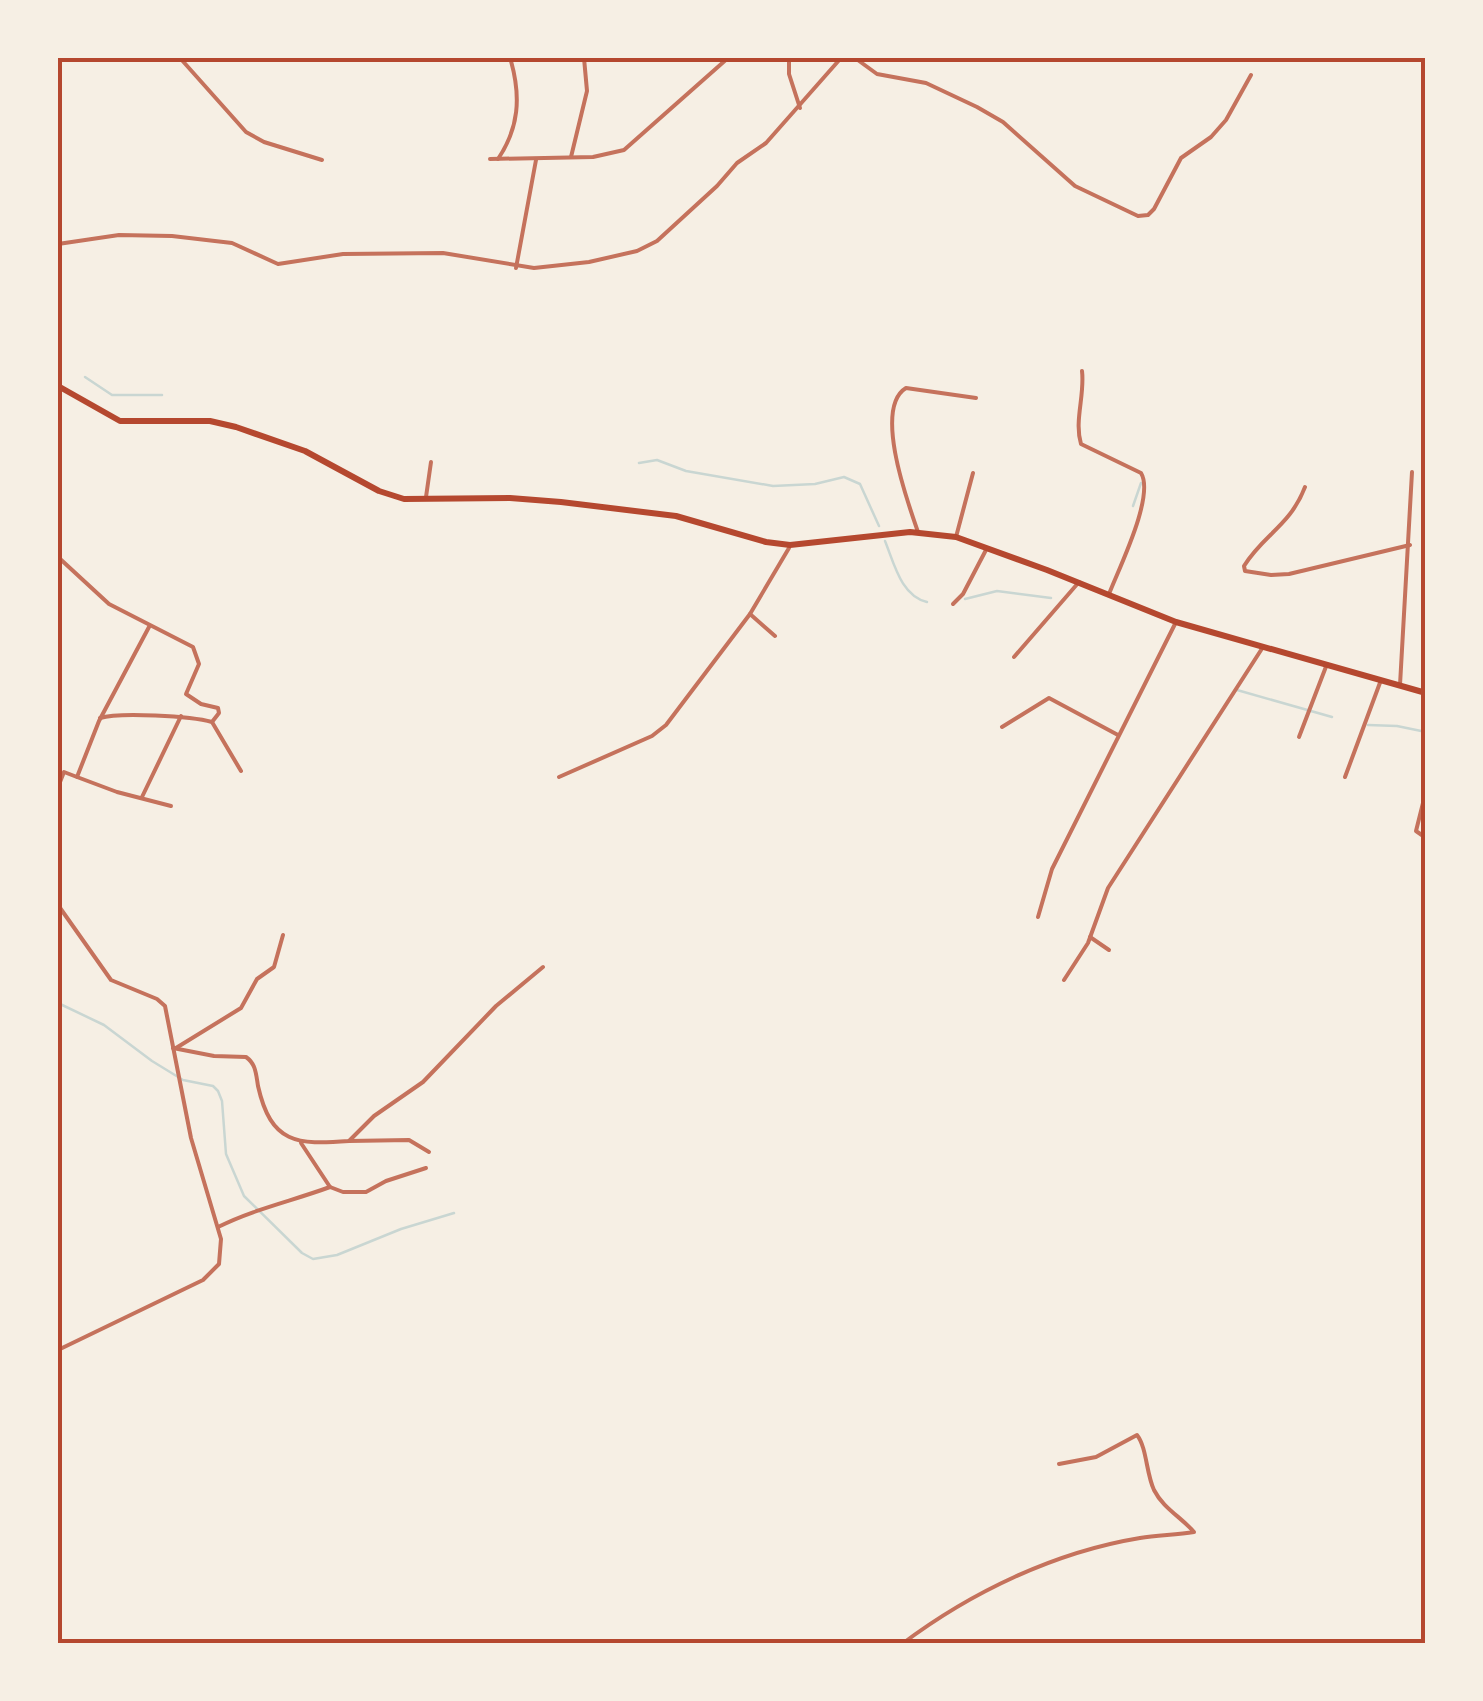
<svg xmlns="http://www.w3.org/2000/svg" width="1483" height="1701" viewBox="0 0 1483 1701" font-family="Arial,sans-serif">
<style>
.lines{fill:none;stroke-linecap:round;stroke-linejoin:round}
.stream{stroke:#c9d6d2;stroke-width:2.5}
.minor{stroke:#c5725c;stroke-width:4}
.secondary{stroke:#b5482f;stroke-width:6}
.neatline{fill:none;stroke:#b5482f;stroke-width:4}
</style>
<rect width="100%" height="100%" fill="#f6efe4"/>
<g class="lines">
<g class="stream">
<polyline points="85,377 112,395 162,395"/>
<polyline points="639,463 657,460 686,471 773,486 815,484 844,477 860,484 879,526"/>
<polyline points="1133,506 1141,483"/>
<path d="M885 541C894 563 901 596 927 602"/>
<polyline points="965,599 997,591 1051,598"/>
<polyline points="1237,690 1332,717"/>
<polyline points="1368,725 1397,726 1426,732"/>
<polyline points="58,1003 104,1025 152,1061 183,1080 213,1086 218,1091 222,1101 226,1154 244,1196 302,1253 313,1259 337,1255 401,1229 454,1213"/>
</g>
<g class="minor">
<polyline points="180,58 246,132 264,142 322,160"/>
<polyline points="789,58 789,74 800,108"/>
<polyline points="855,58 877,74 926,83 977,107 1003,122 1075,186 1138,216 1148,215 1154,209 1181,158 1211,137 1226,120 1251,75"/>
<polyline points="571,157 587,91 584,58"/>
<polyline points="490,159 593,157 624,150 728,58"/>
<path d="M498 159C519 128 521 97 511 61"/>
<polyline points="58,244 119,235 172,236 232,243 278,264 343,254 443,253 534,268 589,262 637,251 657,241 717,186 737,163 766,143 841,58"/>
<polyline points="516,268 536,160"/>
<path d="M1082 371C1085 395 1074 421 1081 444L1141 473C1155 496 1119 568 1109 594"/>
<path d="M1305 487C1290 526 1264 534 1244 566L1245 571 1271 575 1289 574 1410 545"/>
<polyline points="426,497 431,462"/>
<path d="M918 532C908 503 873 408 906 388L976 398"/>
<polyline points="956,537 973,473"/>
<polyline points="58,557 109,604 193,647 199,664 186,694 201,704 218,708 219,713 212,722"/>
<polyline points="953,604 963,594 987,548"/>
<polyline points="750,614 775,636"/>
<polyline points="1014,657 1079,582"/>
<polyline points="1400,685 1412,472"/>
<path d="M100 718C119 712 191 716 212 722L241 771"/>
<polyline points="1002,727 1049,698 1118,735"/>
<polyline points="1299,737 1327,664"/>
<polyline points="77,777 117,792 171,806"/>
<polyline points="559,777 652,736 666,725 750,614 789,548"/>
<polyline points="1345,777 1381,680"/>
<polyline points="58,787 64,772 77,777 99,721 149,627"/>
<polyline points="1426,791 1416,831 1426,838"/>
<polyline points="142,797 181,716"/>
<polyline points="58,905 111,980 157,999 165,1006 191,1138 221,1239 219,1264 203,1280 58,1350"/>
<polyline points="1038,917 1052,869 1176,622"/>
<polyline points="1090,937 1109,950"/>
<polyline points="1064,980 1088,943 1108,888 1263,647"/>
<path d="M173 1048 214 1056 246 1057C256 1064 256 1074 258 1086 271 1144 297 1145 349 1141L374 1116 423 1082 496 1006 543 967"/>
<polyline points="176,1048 241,1008 257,979 274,967 283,935"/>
<polyline points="349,1141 409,1140 429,1152"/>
<polyline points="301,1143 330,1187 343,1192 366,1192 386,1181 426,1168"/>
<path d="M218 1227C254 1209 292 1201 330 1187"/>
<path d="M902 1644C971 1592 1055 1552 1140 1538 1158 1535 1176 1535 1194 1532 1181 1517 1163 1508 1154 1490 1146 1473 1147 1448 1137 1435L1096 1457 1059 1464"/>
</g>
<polyline class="secondary" points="58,386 120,421 210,421 236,427 305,451 379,491 404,499 510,498 561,502 676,516 766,542 790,545 910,532 956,537 1047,570 1176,622 1426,693"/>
</g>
<rect width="1483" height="1701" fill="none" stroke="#f6efe4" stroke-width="120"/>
<rect x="60" y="60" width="1363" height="1581" class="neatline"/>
</svg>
